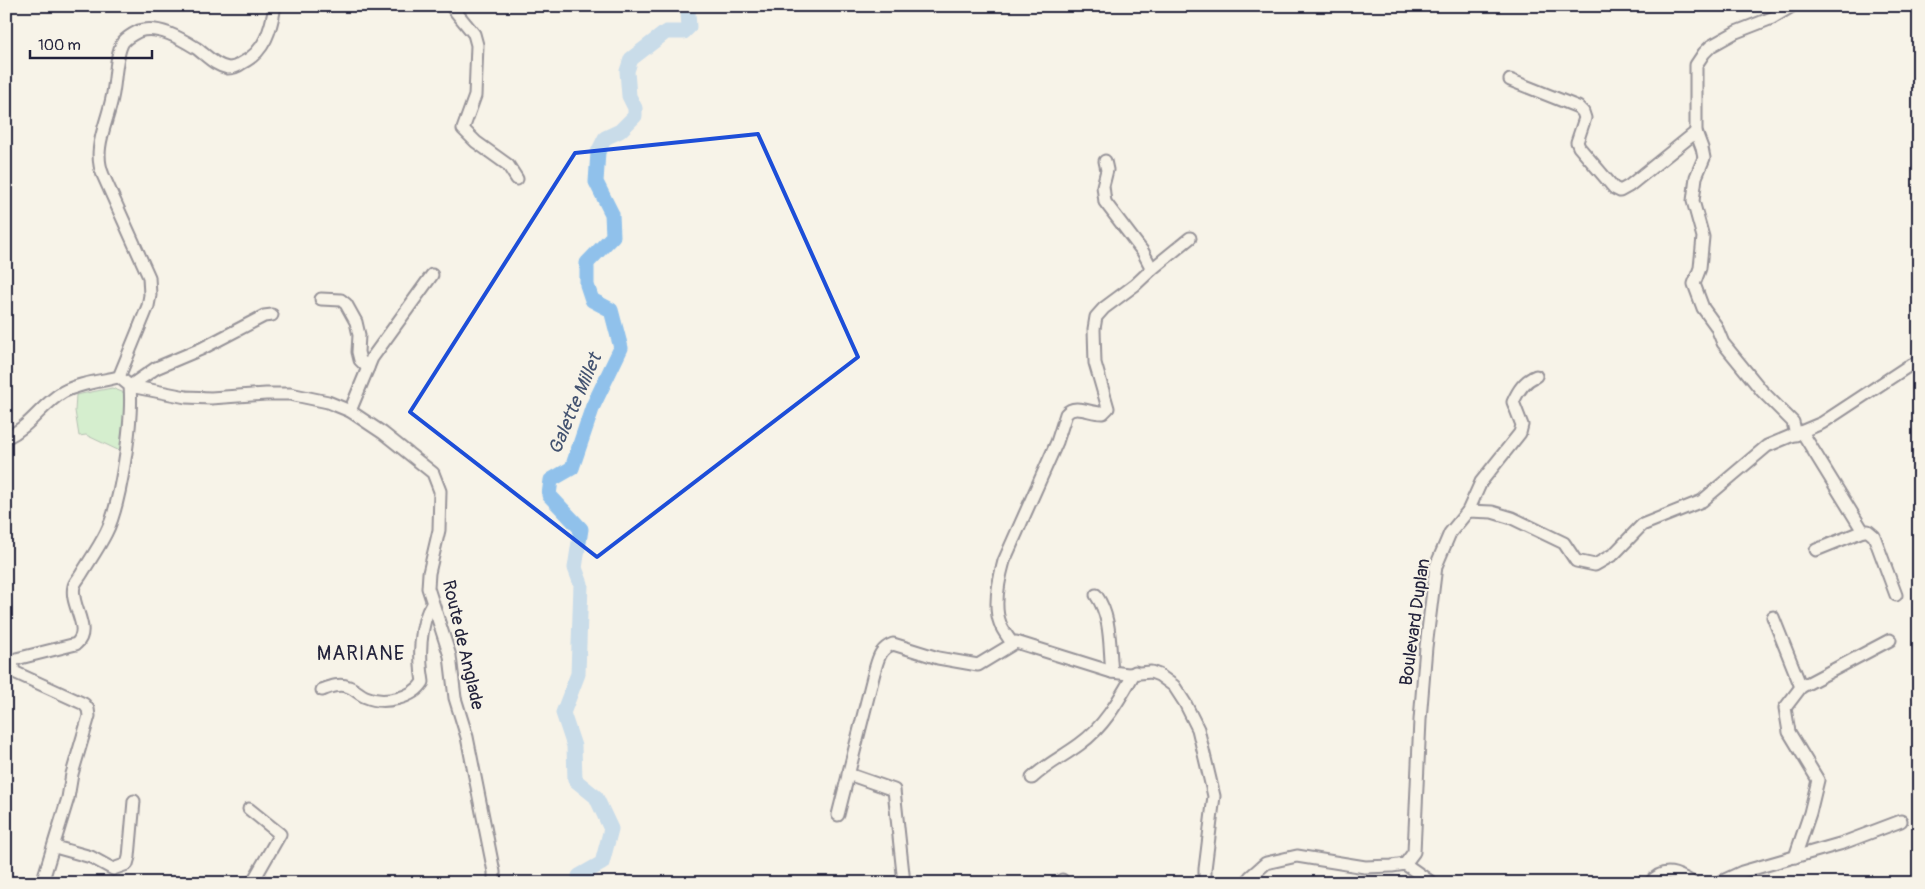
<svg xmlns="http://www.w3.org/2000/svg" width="1925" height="889" viewBox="0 0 1925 889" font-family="Pangolin,sans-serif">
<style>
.green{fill:#abe8af;stroke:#668575}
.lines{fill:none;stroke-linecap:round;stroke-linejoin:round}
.river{stroke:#90c1eb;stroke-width:15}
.minor-casing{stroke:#22223b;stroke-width:15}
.minor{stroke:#f7f3e8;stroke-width:11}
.marked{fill:none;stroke:#1d4ed8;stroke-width:4;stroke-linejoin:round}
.labels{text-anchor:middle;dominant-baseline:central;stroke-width:4.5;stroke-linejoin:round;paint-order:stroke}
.street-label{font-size:18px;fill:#22223b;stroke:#f7f3e8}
.water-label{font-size:19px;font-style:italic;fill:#435270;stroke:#f7f3e8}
.quarter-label{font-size:20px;letter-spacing:1px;fill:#22223b;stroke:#f7f3e8}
</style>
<rect width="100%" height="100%" fill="#f7f3e8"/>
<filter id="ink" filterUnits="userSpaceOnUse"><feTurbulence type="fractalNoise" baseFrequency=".02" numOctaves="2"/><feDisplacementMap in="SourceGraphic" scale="10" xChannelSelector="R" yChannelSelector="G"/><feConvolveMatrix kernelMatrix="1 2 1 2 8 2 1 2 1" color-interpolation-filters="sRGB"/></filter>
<g filter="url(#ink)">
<polygon class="green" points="112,388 127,394 122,452 86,435 79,436 75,411 76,395"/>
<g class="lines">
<polyline class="river" points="579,876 602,863 611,829 596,797 575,780 574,746 563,713 578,674 581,584 575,568 581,529 549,495 551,480 572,468 593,406 621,348 611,310 592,300 587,285 587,263 613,236 612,214 596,182 598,152 605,138 620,131 635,116 635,108 629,96 627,71 631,59 666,32 684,32 689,27 688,13 690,6"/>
<defs>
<g id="minor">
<polyline points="451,6 474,34 477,45 475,96 463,129 476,142 508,165 517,179"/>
<polyline points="1792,6 1772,18 1736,32 1711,46 1704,53 1696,65 1696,132 1702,148 1704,158 1696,177 1693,201 1703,237 1700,268 1694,284 1703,308 1716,326 1723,343 1762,391 1793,422 1796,435"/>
<polyline points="1510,80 1578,107 1583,112 1585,118 1577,142 1579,147 1614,188 1620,191 1629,186 1696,132"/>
<polyline points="1105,161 1107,170 1103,186 1105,202 1143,252 1152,269"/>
<polyline points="321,299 341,300 346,304 356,322 359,335 358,352 360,360 368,368"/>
<polyline points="130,386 186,397 211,398 266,394 290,394 328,402 350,411 383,433 433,473 440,491 439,530 429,573 428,588 450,656 455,698 467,737 494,872 494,883"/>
<polyline points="130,386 156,368 201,349 264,316 272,315"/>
<polyline points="350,411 372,358 432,275"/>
<polyline points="1802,432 1863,531 1868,531 1874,536 1896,595"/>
<path d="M6 438C30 427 42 404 63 392 79 383 102 381 119 377"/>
<path d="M1468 511 1481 482 1520 433 1522 425 1513 402C1518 391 1524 381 1536 376"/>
<polyline points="1816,550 1863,531"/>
<path d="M1096 595C1112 618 1109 646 1112 672"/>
<polyline points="1773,617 1801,687"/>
<path d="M1012 643C1008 637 1002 630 1000 623 993 605 999 579 1004 561L1057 442 1066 414C1075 403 1091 414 1103 413L1108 408 1095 363 1094 329 1096 317 1104 308 1135 285 1152 269 1190 238"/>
<path d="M322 690C330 687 339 683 349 687 355 689 360 695 366 697 384 705 413 698 423 682 419 659 419 624 432 604"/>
<polyline points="848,774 894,790 904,883"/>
<path d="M1032 778C1047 764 1064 756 1080 744 1105 726 1120 698 1135 672"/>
<polyline points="249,809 280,834 252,883"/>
<path d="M838 815 874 673C878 660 879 649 893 644L938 658 978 665 1016 642 1112 672 1128 674 1151 672 1159 675 1174 686 1185 703 1198 729 1214 796 1205 869V883"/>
<polyline points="55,847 91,857 113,869 127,864 129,857 134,801"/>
<polyline points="1795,857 1810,813 1818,780 1789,732 1785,708 1801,687 1890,640"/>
<polyline points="1405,864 1432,883"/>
<polyline points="1062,880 1063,883"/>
<path d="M42 883 68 798 72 774 89 716 88 709 84 704 14 672 12 662 16 659 76 644C93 629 69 605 74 586 75 582 80 577 82 573 90 560 99 547 106 533 121 504 133 419 130 386L119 377 148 306 150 295 149 277 103 175C92 149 107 124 112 98 116 82 115 55 123 42 127 37 133 34 139 31 158 25 180 38 196 48 206 55 215 66 228 68 233 68 238 66 242 63 265 52 271 29 275 6"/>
<polyline points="1248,883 1250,877 1266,863 1297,856 1365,867 1392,866 1405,864 1414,852 1420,720 1426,647 1436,566 1450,533 1468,511 1492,512 1512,518 1564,543 1576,561 1595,565 1614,554 1642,525 1702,501 1767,446 1822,423 1907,367 1919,362"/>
<path d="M1650 883C1664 866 1678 874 1693 883"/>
<polyline points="1718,883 1742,872 1843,843 1901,821"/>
</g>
</defs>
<use href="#minor" class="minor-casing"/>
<use href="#minor" class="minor"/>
</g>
</g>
<path d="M0 0H1925V889H0ZM758 134 858 357 597 557 410 412 575 153Z" fill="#f7f3e8" fill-opacity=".55" fill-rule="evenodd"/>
<path class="marked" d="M758 134 858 357 597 557 410 412 575 153Z"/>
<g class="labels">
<g class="street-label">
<text transform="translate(1415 622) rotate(-82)">Boulevard Duplan</text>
<text transform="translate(463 645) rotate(77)">Route de Anglade</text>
</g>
<g class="water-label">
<text transform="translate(575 404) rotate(-67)">Galette Millet</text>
</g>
<g class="quarter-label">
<text x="361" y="653">MARIANE</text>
</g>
</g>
<rect width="1925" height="889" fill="none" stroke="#f7f3e8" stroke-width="25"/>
<rect x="12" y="12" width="1900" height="864" fill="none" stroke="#22223b" stroke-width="2" filter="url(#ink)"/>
<path d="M30 50v8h122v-8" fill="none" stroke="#22223b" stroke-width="2.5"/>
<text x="38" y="50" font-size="15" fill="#22223b" stroke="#f7f3e8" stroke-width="4" paint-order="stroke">100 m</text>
</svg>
